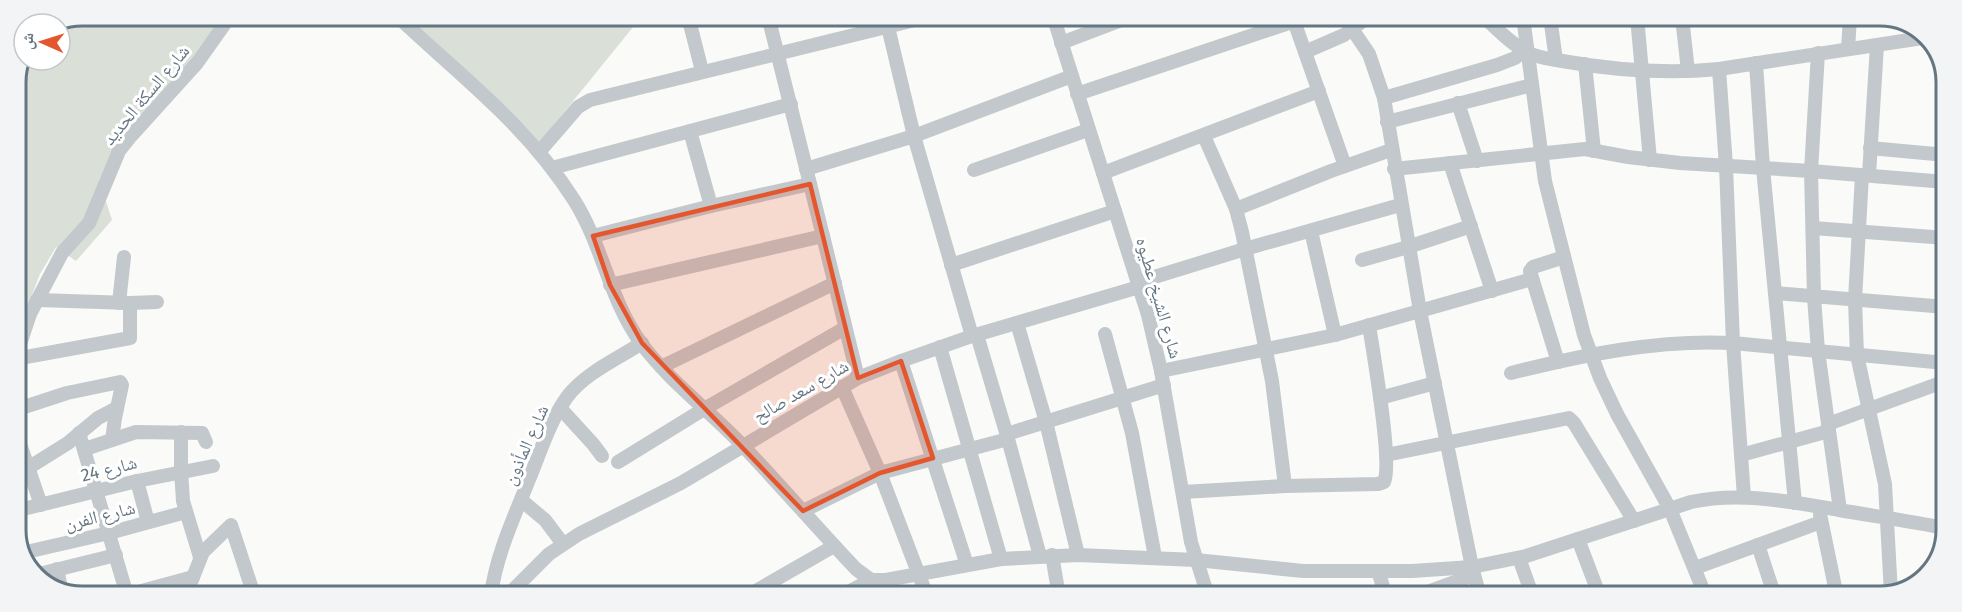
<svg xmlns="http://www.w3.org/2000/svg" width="1962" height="612" viewBox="0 0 1962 612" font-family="'Fira Sans','Noto Naskh Arabic',sans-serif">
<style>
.green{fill:#dadfd7}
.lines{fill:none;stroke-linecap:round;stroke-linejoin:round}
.minor{stroke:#c3c8cc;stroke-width:14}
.marked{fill:#e4572e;fill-opacity:0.2;stroke:#e4572e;stroke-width:4.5;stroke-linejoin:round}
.labels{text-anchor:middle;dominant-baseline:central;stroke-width:6;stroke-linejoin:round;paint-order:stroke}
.street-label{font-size:18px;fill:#657683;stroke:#fff}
.rim{fill:none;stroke:#657683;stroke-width:3}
</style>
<rect width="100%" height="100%" fill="#fafaf8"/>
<g class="green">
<polygon points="82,15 223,15 186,66 167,89 121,136 99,180 112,220 76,261 56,247 40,274 15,337 15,81 24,60 60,60 60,24"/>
<polygon points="401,15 642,16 535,148"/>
</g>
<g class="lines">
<g class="minor">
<path d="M396 15C461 77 524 122 574 200 603 246 609 299 641 343 670 382 710 411 743 446 782 487 818 529 856 569L871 580H886L1001 559 1078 555 1196 560 1303 571H1412L1472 567 1526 556 1691 502C1740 491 1791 502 1839 510 1874 516 1910 521 1945 528"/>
<polyline points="688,16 702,71"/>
<polyline points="1053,16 1148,315 1161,371 1191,542 1208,596"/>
<polyline points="1344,17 1369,54 1384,98 1420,311 1472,567 1480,596"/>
<path d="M1484 17C1497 29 1511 44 1527 52 1537 58 1551 59 1562 61 1613 70 1668 74 1719 69L1929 37"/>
<polyline points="1523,17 1545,181 1584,335 1600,378 1617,414 1670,509 1706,597"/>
<polyline points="1550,17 1556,60"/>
<polyline points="1637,17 1650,160"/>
<polyline points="1682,17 1688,71"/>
<polyline points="1294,21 1345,166"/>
<polyline points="888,27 914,136 972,336"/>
<polyline points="1061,43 1132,16"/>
<polyline points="1848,49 1850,17"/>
<polyline points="1305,52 1344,35 1368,17"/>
<polyline points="1818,53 1811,171 1814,297 1818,351 1840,510"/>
<polyline points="1756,63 1763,168 1795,503"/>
<polyline points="1585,64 1594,151"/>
<polyline points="1719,69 1726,166 1733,343 1744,497"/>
<polyline points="1077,94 1307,17"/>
<polyline points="1384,98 1497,65 1515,58 1524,51"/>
<polyline points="1458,103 1477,161"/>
<polyline points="1387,122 1532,85"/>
<polyline points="690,131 711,206"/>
<polyline points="1204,136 1236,209 1242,232 1272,381 1285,486"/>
<polyline points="1870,148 1946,155"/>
<polyline points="540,151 578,107 590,100 931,16"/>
<polyline points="1450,163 1492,291"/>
<polyline points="552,168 791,104"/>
<polyline points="806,169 914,136 1072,76"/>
<polyline points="1394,169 1585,149 1628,157 1680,163 1811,171 1946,182"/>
<polyline points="974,170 1088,130"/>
<polyline points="1103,173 1319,91"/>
<polyline points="1862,175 1855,300 1857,355 1885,484 1891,594"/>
<polyline points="1869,175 1877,45"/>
<polyline points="1236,209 1331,171 1391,150"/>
<polyline points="1813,228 1946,238"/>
<polyline points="1311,231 1335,335"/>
<polyline points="593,236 711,206 810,184"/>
<polyline points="823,236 858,378"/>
<polyline points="1362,260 1408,247 1471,226"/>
<polyline points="951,265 1115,211"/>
<polyline points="1138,282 1245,249 1400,205"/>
<polyline points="610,285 823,236 768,16"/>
<polyline points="1775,293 1946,307"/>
<polyline points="37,300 130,303 157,302"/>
<polyline points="119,303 124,257"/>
<polyline points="1017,323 1046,422 1078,555"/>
<polyline points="1105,334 1132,433 1155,557"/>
<polyline points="977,335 1008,439 1040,556"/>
<polyline points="940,347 1001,559"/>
<polyline points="15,359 30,314 62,253 89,223 119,151 131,136 197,63 231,15"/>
<polyline points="15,359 130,338 130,303"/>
<polyline points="901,361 967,565"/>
<polyline points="1558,362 1530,271 1533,267 1564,257"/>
<polyline points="661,367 835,283"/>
<polyline points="1161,371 1335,335 1532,279"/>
<path d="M1511 373C1583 355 1658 339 1733 343L1945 363"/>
<polyline points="842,387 880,473 927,596"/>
<polyline points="1380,398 1435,383"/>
<polyline points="561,409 593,444 602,456"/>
<polyline points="15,410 67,393 120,382 122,385 115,418 112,440"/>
<polyline points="1828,424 1943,382"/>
<polyline points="181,432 181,471 183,501 200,557"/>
<polyline points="79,433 127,595"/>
<polyline points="1007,434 1164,385"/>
<polyline points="20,444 41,505"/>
<polyline points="85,449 136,432 202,433 206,442"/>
<polyline points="1386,455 1569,418 1574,423 1634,521"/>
<polyline points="1741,455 1829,431"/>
<polyline points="618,462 704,409 845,328"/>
<polyline points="28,468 68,443 98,418 117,408"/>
<polyline points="15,479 30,473"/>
<polyline points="137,481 148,522"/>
<path d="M1183 492 1285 486 1378 484 1384 482C1393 463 1373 352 1369 325"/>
<polyline points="521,500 545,520 563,544"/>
<polyline points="15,511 137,481 213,466"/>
<polyline points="803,511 880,473 1008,439"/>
<polyline points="1820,514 1837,597"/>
<polyline points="1578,539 1600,597"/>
<polyline points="1758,545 1775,597"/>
<polyline points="1943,551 1943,362 1946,295"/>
<polyline points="22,553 109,533 186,512"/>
<polyline points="1052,555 1059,596"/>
<polyline points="1519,558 1533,597"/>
<polyline points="1695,568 1821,522"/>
<polyline points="57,569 62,593"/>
<polyline points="1378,571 1386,596"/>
<polyline points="35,575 116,555"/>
<polyline points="513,590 549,554 579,534 681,483 858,378 901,361 972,336 1139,287"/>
<polyline points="127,595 193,577"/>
<polyline points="186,595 203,552 231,525 254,595"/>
<path d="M491 595C496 555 515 515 530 477 541 450 550 421 567 397 585 373 617 359 642 343"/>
<polyline points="605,595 613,592 617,595"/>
<polyline points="747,596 834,546"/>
<polyline points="841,596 871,580"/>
<polyline points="1416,596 1474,575"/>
</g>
</g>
<path class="marked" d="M810 184 858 378 901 361 933 458 880 473 803 511 642 343 610 285 593 236Z"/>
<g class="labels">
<g class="street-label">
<text transform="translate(146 95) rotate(-50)">شارع السكة الحديد</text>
<text transform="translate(1159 298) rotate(74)">شارع الشيخ عطيوه</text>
<text transform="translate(801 391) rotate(-30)">شارع سعد صالح</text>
<text transform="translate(526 445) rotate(-66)">شارع المأذون</text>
<text transform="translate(109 469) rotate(-14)">شارع 24</text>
<text transform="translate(100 516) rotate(-14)">شارع الفرن</text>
</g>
</g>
<path d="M0 0H1962V612H0ZM82 26H1880A56 56 0 0 1 1936 82V530A56 56 0 0 1 1880 586H82A56 56 0 0 1 26 530V82A56 56 0 0 1 82 26Z" fill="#f3f4f5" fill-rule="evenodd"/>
<path class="rim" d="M82 26H1880A56 56 0 0 1 1936 82V530A56 56 0 0 1 1880 586H82A56 56 0 0 1 26 530V82A56 56 0 0 1 82 26Z"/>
<g transform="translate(42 42) rotate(273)"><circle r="28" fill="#ffffff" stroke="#c1c8cd" stroke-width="1.5"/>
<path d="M0-4.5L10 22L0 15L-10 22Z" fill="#e4572e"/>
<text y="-9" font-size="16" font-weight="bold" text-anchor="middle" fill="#657683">ش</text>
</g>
</svg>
